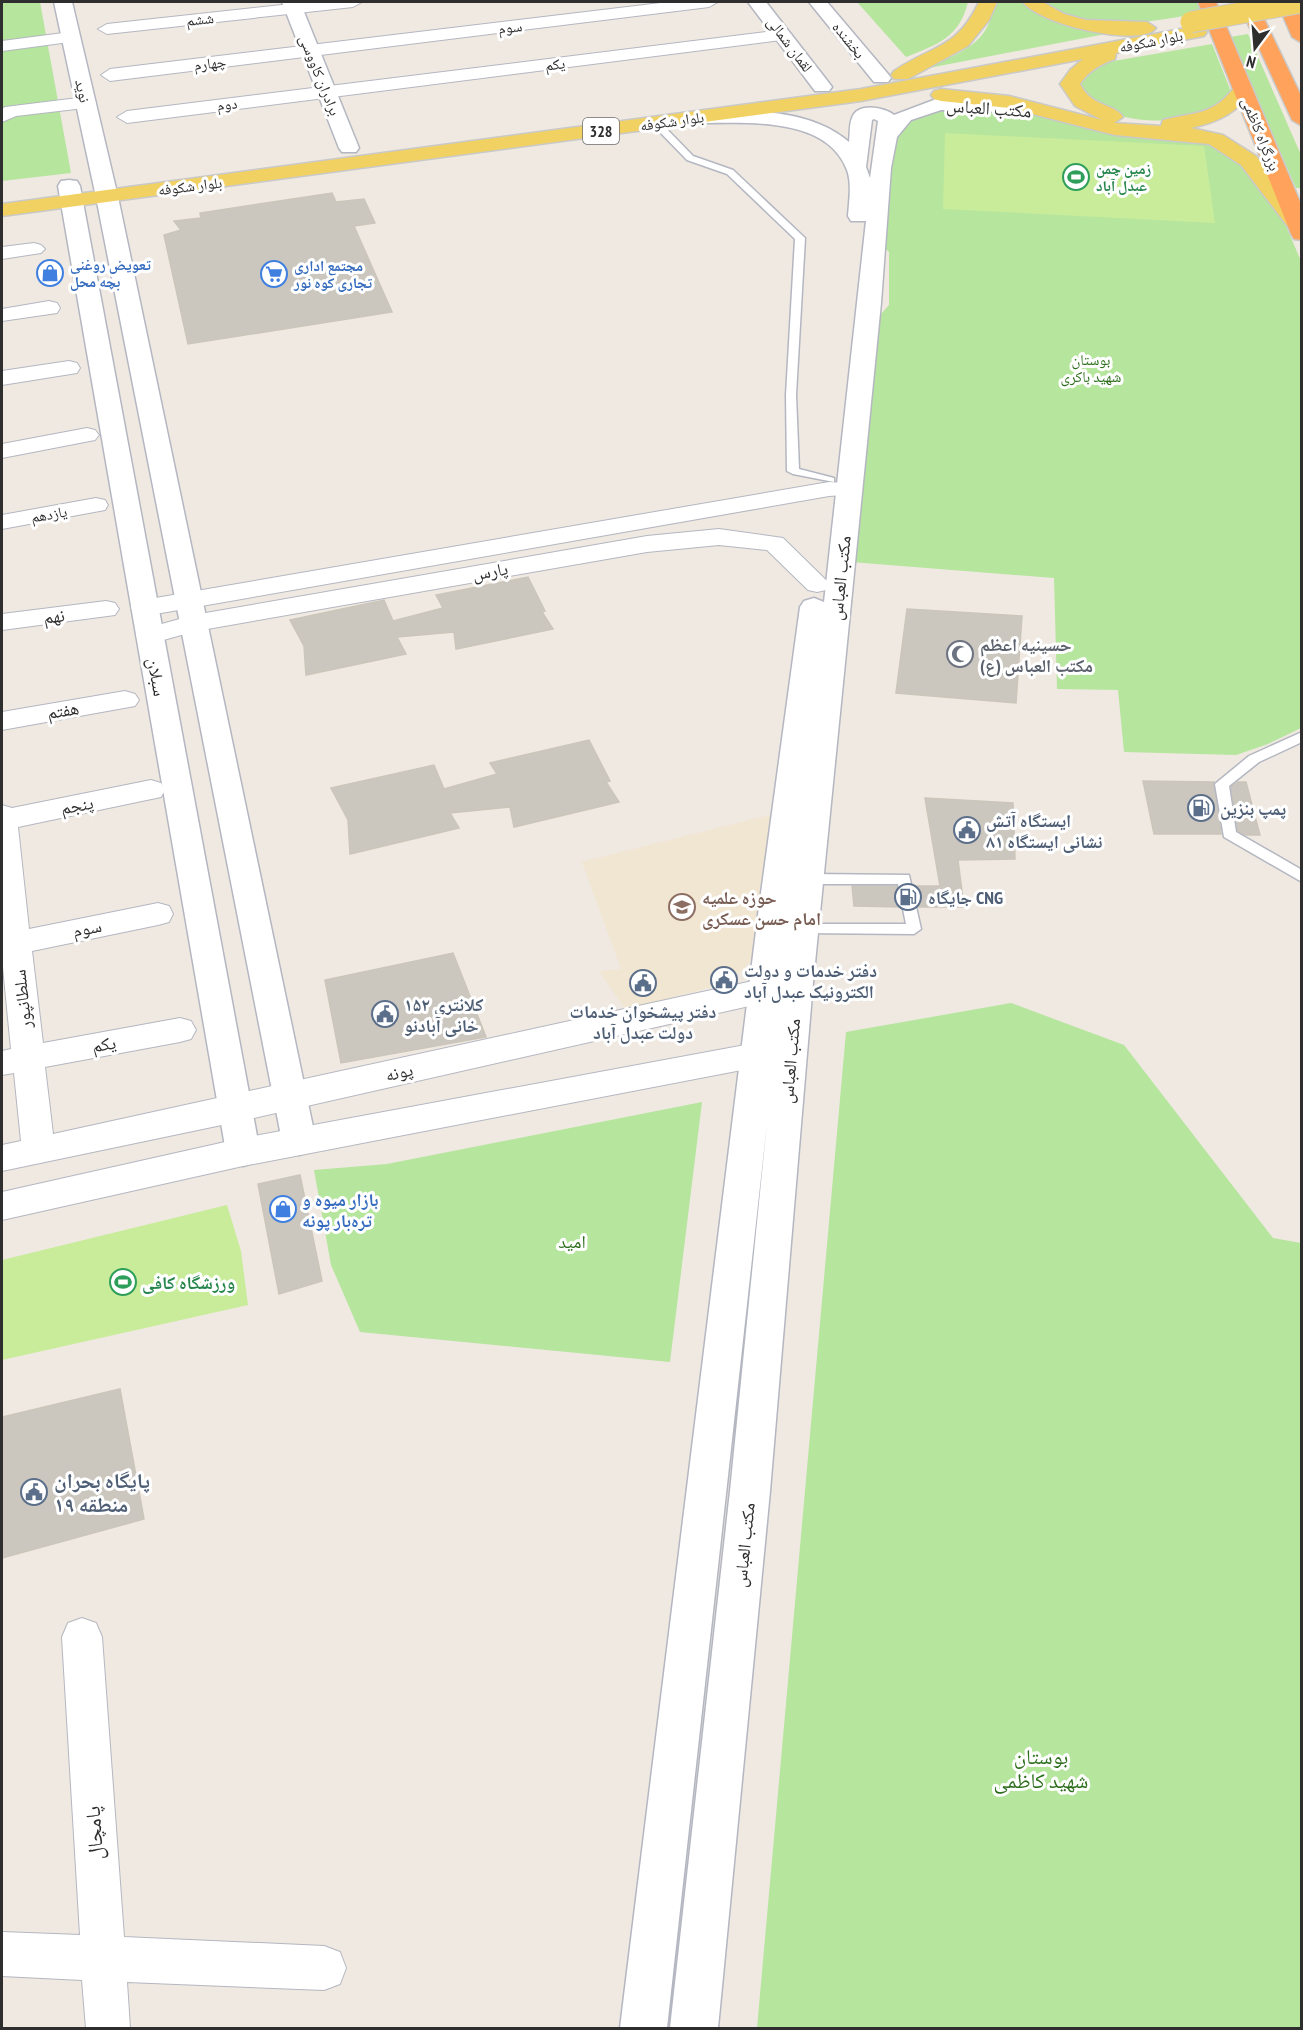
<svg xmlns="http://www.w3.org/2000/svg" width="1303" height="2030" viewBox="0 0 1303 2030" font-family="'PT Sans Narrow','Noto Naskh Arabic',sans-serif">
<style>
.education{fill:#f0e6d1}
.green{fill:#b6e59e}
.pitch{fill:#c9ec9a}
.building{fill:#cbc7bf;stroke:#cbc5ba;stroke-width:1.5}
.lines{fill:none;stroke-linecap:round;stroke-linejoin:round}
.lane-casing{stroke:#b4b7c1;stroke-width:3}
.street-casing{stroke:#b4b7c1;stroke-width:2}
.secondary-casing{stroke:#b4b7c1;stroke-width:3}
.primary-casing{stroke:#c9c9c9;stroke-width:3}
.highway-casing{stroke:#c9c9c9;stroke-width:3}
.lane{fill:#fff;fill-rule:evenodd}
.street{fill:#fff;fill-rule:evenodd}
.secondary{fill:#fff;fill-rule:evenodd}
.primary{fill:#f2d163;fill-rule:evenodd}
.highway{fill:#ffa35c;fill-rule:evenodd}
.primary-bridge-casing{stroke:#c9c9c9;stroke-width:23;stroke-linecap:butt}
.primary-bridge{stroke:#f2d163;stroke-width:21}
.labels{text-anchor:middle;dominant-baseline:central;stroke-width:6;stroke-linejoin:round;paint-order:stroke}
.far-street-label{font-size:15px;fill:#2e2e2e;stroke:#fff}
.far-leisure-label{font-size:15px;font-weight:bold;fill:#27864d;stroke:#fff;text-anchor:start}
.far-shop-label{font-size:15px;font-weight:bold;fill:#366cbe;stroke:#fff;text-anchor:start}
.far-park-label{font-size:15px;fill:#2c6e1b;stroke:#fff}
.shield{fill:#fff;stroke:#6d6d6d;stroke-width:1.5}
.shield-label{font-size:16px;font-weight:bold;fill:#2e2e2e}
.street-label{font-size:18px;fill:#2e2e2e;stroke:#fff}
.worship-label{font-size:18px;font-weight:bold;fill:#5b616d;stroke:#fff;text-anchor:start}
.service-label{font-size:18px;font-weight:bold;fill:#4e5e75;stroke:#fff;text-anchor:start}
.education-label{font-size:18px;font-weight:bold;fill:#785e54;stroke:#fff;text-anchor:start}
.shop-label{font-size:18px;font-weight:bold;fill:#366cbe;stroke:#fff;text-anchor:start}
.park-label{font-size:18px;fill:#2c6e1b;stroke:#fff}
.leisure-label{font-size:18px;font-weight:bold;fill:#27864d;stroke:#fff;text-anchor:start}
.near-service-label{font-size:21px;font-weight:bold;fill:#4e5e75;stroke:#fff;text-anchor:start}
.near-park-label{font-size:21px;fill:#2c6e1b;stroke:#fff}
.near-street-label{font-size:21px;fill:#2e2e2e;stroke:#fff}
</style>
<rect width="100%" height="100%" fill="#efe9e1"/>
<polygon class="education" points="778,813 762,951 729,982 626,1010 599,971 621,969 582,862"/>
<g class="green">
<polygon points="2,2 40,2 71,173 2,181"/>
<path d="M857 2H968C959 38 938 44 906 57Z"/>
<path d="M996 2H1025L1121 31 913 71C937 63 973 52 986 29 991 21 993 10 996 2Z"/>
<path d="M1042 2H1197L1201 13C1150 22 1088 35 1042 2Z"/>
<polygon points="1248,34 1301,155 1301,188 1296,188 1230,37"/>
<path d="M1212 44 1232 94C1204 123 1138 129 1103 108 1095 104 1088 97 1080 91V81L1095 67 1108 62Z"/>
<polygon points="996,107 1202,140 1239,156 1277,205 1301,261 1301,728 1268,744 1236,755 1124,752 1118,690 1057,689 1054,578 851,562 875,321 889,305 889,252 883,246 896,138 910,120 935,108"/>
<polygon points="1011,1003 1124,1045 1273,1238 1301,1243 1301,2028 757,2028 846,1032"/>
<polygon points="702,1102 670,1362 360,1332 331,1265 314,1170 387,1164"/>
</g>
<g class="pitch">
<polygon points="945,133 1204,146 1215,223 943,209"/>
<polygon points="227,1205 241,1251 248,1305 2,1360 2,1260"/>
</g>
<g class="building">
<polygon points="332,193 336,202 364,199 375,223 354,226 392,312 188,344 164,235 181,230 174,221 201,218 200,213"/>
<polygon points="528,577 545,611 542,612 553,629 456,649 454,632 397,637 406,654 306,675 304,646 290,620 384,600 393,621 443,608 436,595"/>
<polygon points="907,609 1022,616 1016,703 896,693"/>
<polygon points="589,740 610,781 606,782 619,802 514,827 510,807 450,813 459,828 350,854 348,820 331,788 434,765 444,789 497,774 490,763"/>
<polygon points="1143,781 1214,782 1221,834 1154,834"/>
<polygon points="1238,782 1246,782 1260,835 1245,835 1238,831 1231,787"/>
<polygon points="925,798 1013,803 1015,859 958,860 964,907 918,907 914,886 940,886"/>
<polygon points="852,886 896,886 900,907 854,906"/>
<polygon points="453,953 486,1037 341,1063 325,980"/>
<polygon points="300,1175 322,1281 279,1294 258,1184"/>
<polygon points="120,1389 144,1519 2,1558 2,1417"/>
</g>
<g class="lines">
<defs>
<g id="lane">
<polygon points="653,121 659,121 693,156 733,170 805,238 796,395 799,469 834,478 834,482 793,474 787,471 786,395 795,239 727,174 687,160 653,125"/>
<polygon points="1302,732 1302,742 1259,762 1229,786 1236,832 1302,870 1302,882 1224,837 1215,784 1249,756"/>
<polygon points="809,874 909,875 921,929 914,934 799,933 797,929 799,925 804,924 906,924 898,884 809,884 802,879"/>
</g>
<g id="street">
<polygon points="309,2 362,2 353,7 107,34 98,29 107,24"/>
<polygon points="669,2 718,2 709,7 110,81 101,75 110,69"/>
<polygon points="783,30 792,35 789,39 127,123 117,117 127,111"/>
<polygon points="71,32 77,33 80,37 77,41 2,51 2,41"/>
<polygon points="86,97 93,99 96,103 93,107 16,116 2,122 2,109 5,107"/>
<polygon points="34,243 41,245 45,249 41,253 2,259 2,247"/>
<polygon points="49,301 57,303 60,308 57,313 2,321 2,309"/>
<polygon points="69,361 77,363 80,368 77,373 2,385 2,371"/>
<polygon points="87,428 95,430 99,435 95,440 2,458 2,444"/>
<polygon points="829,482 858,484 861,489 858,494 829,496 144,616 135,614 131,608 135,602 144,600"/>
<polygon points="96,498 105,500 108,505 105,510 2,529 2,515"/>
<polygon points="719,529 783,538 830,584 826,590 817,592 808,590 767,550 719,545 647,552 196,631 149,644 140,642 136,636 140,630 194,615 647,536"/>
<polygon points="106,601 115,603 119,609 115,615 2,630 2,614"/>
<polygon points="125,691 135,694 139,700 135,706 2,730 2,712"/>
<polygon points="151,780 161,783 165,790 161,797 18,827 29,929 158,903 169,906 173,914 169,922 158,925 32,951 43,1043 180,1018 191,1021 196,1030 191,1039 180,1042 45,1067 53,1134 789,973 800,977 805,985 800,993 789,997 236,1122 2,1171 2,1145 21,1141 14,1073 2,1075 2,1051 11,1049 2,957 2,805 12,808"/>
<polygon points="783,1038 794,1041 799,1050 794,1059 783,1062 243,1166 2,1220 2,1192 243,1138"/>
<polygon points="82,1618 96,1623 102,1637 124,1937 324,1946 340,1952 346,1968 340,1984 324,1990 127,1982 130,2028 86,2028 82,1980 2,1976 2,1932 80,1935 62,1637 68,1623"/>
</g>
<g id="secondary">
<polygon points="54,2 72,2 118,197 316,1141 311,1151 299,1155 287,1151 282,1141 96,197"/>
<polygon points="282,2 300,2 359,148 356,152 342,152 339,148"/>
<polygon points="748,2 766,2 829,83 832,87 829,91 815,91"/>
<polygon points="809,2 827,2 888,74 891,78 888,82 874,82"/>
<path d="M939 98 1005 100 1012 102 1015 106 1012 110 1005 112 941 110 911 120 897 137 891 168 881 303 813 983 770 1491 718 2028H670L730 1491 767 1123 667 2028H620L758 915 800 607 804 601 814 598 824 602 866 221H851L848 216C849 201 852 184 847 170 827 117 749 123 703 123L696 121 693 117 696 113 703 111C752 111 809 108 849 142 850 135 849 125 852 118 857 102 884 107 894 115ZM874 119 878 121 870 178 866 167 872 120Z"/>
<polygon points="69,180 77,181 80,186 260,1152 255,1162 243,1166 231,1162 226,1152 58,186 61,181"/>
</g>
<g id="primary">
<path d="M979 2H997L989 20 968 46 908 79H894L891 75 894 71C934 44 956 50 979 2Z"/>
<path d="M1023 2H1043L1064 14 1086 20 1147 22 1156 28C1143 48 1039 25 1023 2Z"/>
<path d="M1197 26 1207 32 1204 36 1116 53 1115 59C1101 64 1088 71 1080 84 1092 108 1114 103 1123 117L1114 123 1161 126 1163 120C1195 112 1214 116 1236 85H1250L1253 89C1238 113 1218 122 1191 128L1223 135 1256 156 1302 214V228H1289L1241 165 1209 144 1115 135 1009 108 941 101 934 99 931 95 934 91 941 89 1009 96 1102 120 1075 106 1060 84 1070 70 1083 59 861 101 2 216V204L861 89Z"/>
</g>
<g id="highway">
<polygon points="1198,2 1216,2 1302,207 1302,240 1294,239 1291,234"/>
<polygon points="1238,2 1256,2 1302,98 1302,126 1292,120"/>
<polygon points="1277,2 1295,2 1302,15 1302,43 1292,37"/>
</g>
</defs>
<use href="#lane" class="lane-casing"/>
<use href="#street" class="street-casing"/>
<use href="#secondary" class="secondary-casing"/>
<use href="#primary" class="primary-casing"/>
<use href="#highway" class="highway-casing"/>
<use href="#lane" class="lane"/>
<use href="#street" class="street"/>
<use href="#secondary" class="secondary"/>
<use href="#primary" class="primary"/>
<use href="#highway" class="highway"/>
<defs>
<polyline id="primary-bridge" points="1191,22 1302,2"/>
</defs>
<use href="#primary-bridge" class="primary-bridge-casing"/>
<use href="#primary-bridge" class="primary-bridge"/>
</g>
<defs>
<symbol id="stadium-ring" viewBox="-11 -11 22 22"><circle r="9.5" fill="#fff" stroke="#2e9e5b" stroke-width="1.5"/><path d="M0-5a6.5 5 0 1 0 0 10a6.5 5 0 1 0 0-10ZM-3.5-1.8h7v3.6h-7Z" fill="#2e9e5b"/></symbol>
<symbol id="shop-ring" viewBox="-11 -11 22 22"><circle r="9.5" fill="#fff" stroke="#3f7fe0" stroke-width="1.5"/><path d="M-5-2.5h2.3a2.7 3.5 0 0 1 5.4 0H5L5.5 6h-11ZM-1.5-2.5h3a1.5 2.3 0 0 0-3 0Z" fill="#3f7fe0"/></symbol>
<symbol id="supermarket-ring" viewBox="-11 -11 22 22"><circle r="9.5" fill="#fff" stroke="#3f7fe0" stroke-width="1.5"/><path d="M-6-5.5h2.5l.6 2H6L4.5 2H-2.5L-4.4-4H-6ZM-1.5 3.2a1.3 1.3 0 1 0 .1 0ZM3 3.2a1.3 1.3 0 1 0 .1 0Z" fill="#3f7fe0"/></symbol>
<symbol id="mosque-ring" viewBox="-11 -11 22 22"><circle r="9.5" fill="#fff" stroke="#6b7280" stroke-width="1.5"/><path d="M3.5-4.9A6 6 0 1 0 3.5 4.9A5 5 0 1 1 3.5-4.9Z" fill="#6b7280"/></symbol>
<symbol id="fuel-ring" viewBox="-11 -11 22 22"><circle r="9.5" fill="#fff" stroke="#5c6f8a" stroke-width="1.5"/><path d="M-5.5-6h7V0h2V4h1.3V-2.5L3-4.5l.8-.8L6-3V5H2.5V1h-1V6h-7ZM-4.2-4.7v3.2H.2V-4.7Z" fill="#5c6f8a"/></symbol>
<symbol id="civic-ring" viewBox="-11 -11 22 22"><circle r="9.5" fill="#fff" stroke="#5c6f8a" stroke-width="1.5"/><path d="M-.6-6.5H3V-4.5H.6V-3L4-1V1h2V6H-6V1h2V-1L-.6-3ZM-1.2 2.5V6h2.4V2.5Z" fill="#5c6f8a"/></symbol>
<symbol id="school-ring" viewBox="-11 -11 22 22"><circle r="9.5" fill="#fff" stroke="#8d6e63" stroke-width="1.5"/><path d="M0-5L7-2L0 1L-7-2ZM-4 1L0 2.5L4 1V4Q0 6-4 4Z" fill="#8d6e63"/></symbol>
</defs>
<g fill-rule="evenodd">
<use href="#stadium-ring" x="1061" y="162" width="30" height="30"/>
<use href="#shop-ring" x="35" y="258" width="30" height="30"/>
<use href="#supermarket-ring" x="259" y="259" width="30" height="30"/>
<use href="#mosque-ring" x="945" y="639" width="30" height="30"/>
<use href="#fuel-ring" x="1186" y="793" width="30" height="30"/>
<use href="#civic-ring" x="952" y="815" width="30" height="30"/>
<use href="#fuel-ring" x="893" y="882" width="30" height="30"/>
<use href="#school-ring" x="667" y="892" width="30" height="30"/>
<use href="#civic-ring" x="709" y="965" width="30" height="30"/>
<use href="#civic-ring" x="628" y="968" width="30" height="30"/>
<use href="#civic-ring" x="370" y="999" width="30" height="30"/>
<use href="#shop-ring" x="268" y="1194" width="30" height="30"/>
<use href="#stadium-ring" x="108" y="1267" width="30" height="30"/>
<use href="#civic-ring" x="19" y="1477" width="30" height="30"/>
</g>
<g class="labels">
<g class="far-street-label">
<text transform="translate(200 19) rotate(-6)">ششم</text>
<text transform="translate(510 27) rotate(-7)">سوم</text>
<text transform="translate(849 40) rotate(51)">بخشنده</text>
<text transform="translate(1151 41) rotate(-11)">بلوار شکوفه</text>
<text transform="translate(790 44) rotate(53)">لقمان شمالی</text>
<text transform="translate(210 63) rotate(-6)">چهارم</text>
<text transform="translate(555 64) rotate(-7)">یکم</text>
<text transform="translate(320 75) rotate(68)">برادران کاووسی</text>
<text transform="translate(83 91) rotate(77)">نوید</text>
<text transform="translate(227 104) rotate(-7)">دوم</text>
<text transform="translate(672 121) rotate(-8)">بلوار شکوفه</text>
<text transform="translate(1261 134) rotate(68)">بزرگراه کاظمی</text>
<text transform="translate(190 186) rotate(-7)">بلوار شکوفه</text>
<text transform="translate(49 514) rotate(-10)">یازدهم</text>
</g>
<g class="far-leisure-label">
<text x="1096" y="168">زمین چمن<tspan x="1096" dy="17">عبدل آباد</tspan></text>
</g>
<g class="far-shop-label">
<text x="70" y="264">تعویض روغنی<tspan x="70" dy="17">بچه محل</tspan></text>
<text x="294" y="265">مجتمع اداری<tspan x="294" dy="17">تجاری کوه نور</tspan></text>
</g>
<g class="far-park-label">
<text x="1091" y="359">بوستان<tspan x="1091" dy="17">شهید باکری</tspan></text>
</g>
<rect class="shield" x="583" y="118" width="36" height="26" rx="4.5"/>
<g class="shield-label">
<text x="601" y="131">328</text>
</g>
<g class="street-label">
<text transform="translate(989 108) rotate(4)">مکتب العباس</text>
<text transform="translate(490 571) rotate(-10)">پارس</text>
<text transform="translate(840 578) rotate(-84)">مکتب العباس</text>
<text transform="translate(54 616) rotate(-7)">نهم</text>
<text transform="translate(157 677) rotate(80)">سبلان</text>
<text transform="translate(63 710) rotate(-9)">هفتم</text>
<text transform="translate(77 805) rotate(-11)">پنجم</text>
<text transform="translate(87 928) rotate(-11)">سوم</text>
<text transform="translate(22 999) rotate(-96)">سلطانپور</text>
<text transform="translate(104 1044) rotate(-10)">یکم</text>
<text transform="translate(790 1061) rotate(-85)">مکتب العباس</text>
<text transform="translate(399 1072) rotate(-13)">پونه</text>
<text transform="translate(744 1545) rotate(-84)">مکتب العباس</text>
</g>
<g class="worship-label">
<text x="980" y="644">حسینیه اعظم<tspan x="980" dy="21">مکتب العباس (ع)</tspan></text>
</g>
<g class="service-label">
<text x="1220" y="808">پمپ بنزین</text>
<text x="986" y="820">ایستگاه آتش<tspan x="986" dy="21">نشانی ایستگاه ۸۱</tspan></text>
<text x="928" y="897">جایگاه CNG</text>
<text x="744" y="970">دفتر خدمات و دولت<tspan x="744" dy="21">الکترونیک عبدل آباد</tspan></text>
<text x="404" y="1004">کلانتری ۱۵۲<tspan x="404" dy="21">خانی آبادنو</tspan></text>
<text x="643" y="1011" text-anchor="middle">دفتر پیشخوان خدمات<tspan x="643" dy="21">دولت عبدل آباد</tspan></text>
</g>
<g class="education-label">
<text x="702" y="897">حوزه علمیه<tspan x="702" dy="21">امام حسن عسکری</tspan></text>
</g>
<g class="shop-label">
<text x="302" y="1199">بازار میوه و<tspan x="302" dy="21">تره‌بار پونه</tspan></text>
</g>
<g class="park-label">
<text x="572" y="1241">امید</text>
</g>
<g class="leisure-label">
<text x="142" y="1282">ورزشگاه کافی</text>
</g>
<g class="near-service-label">
<text x="54" y="1480">پایگاه بحران<tspan x="54" dy="24">منطقه ۱۹</tspan></text>
</g>
<g class="near-park-label">
<text x="1041" y="1756">بوستان<tspan x="1041" dy="24">شهید کاظمی</tspan></text>
</g>
<g class="near-street-label">
<text transform="translate(94 1833) rotate(-94)">پامچال</text>
</g>
</g>
<rect width="1303" height="2030" fill="none" stroke="#2e2e2e" stroke-width="6"/>
<g transform="translate(1255 48) rotate(196)" stroke="#ffffff" stroke-width="4.5" paint-order="stroke">
<path d="M0-4.5L10 22L0 15L-10 22Z" fill="#2e2e2e"/>
<text y="-9" font-size="16" font-weight="bold" text-anchor="middle" fill="#2e2e2e">N</text>
</g>
</svg>
